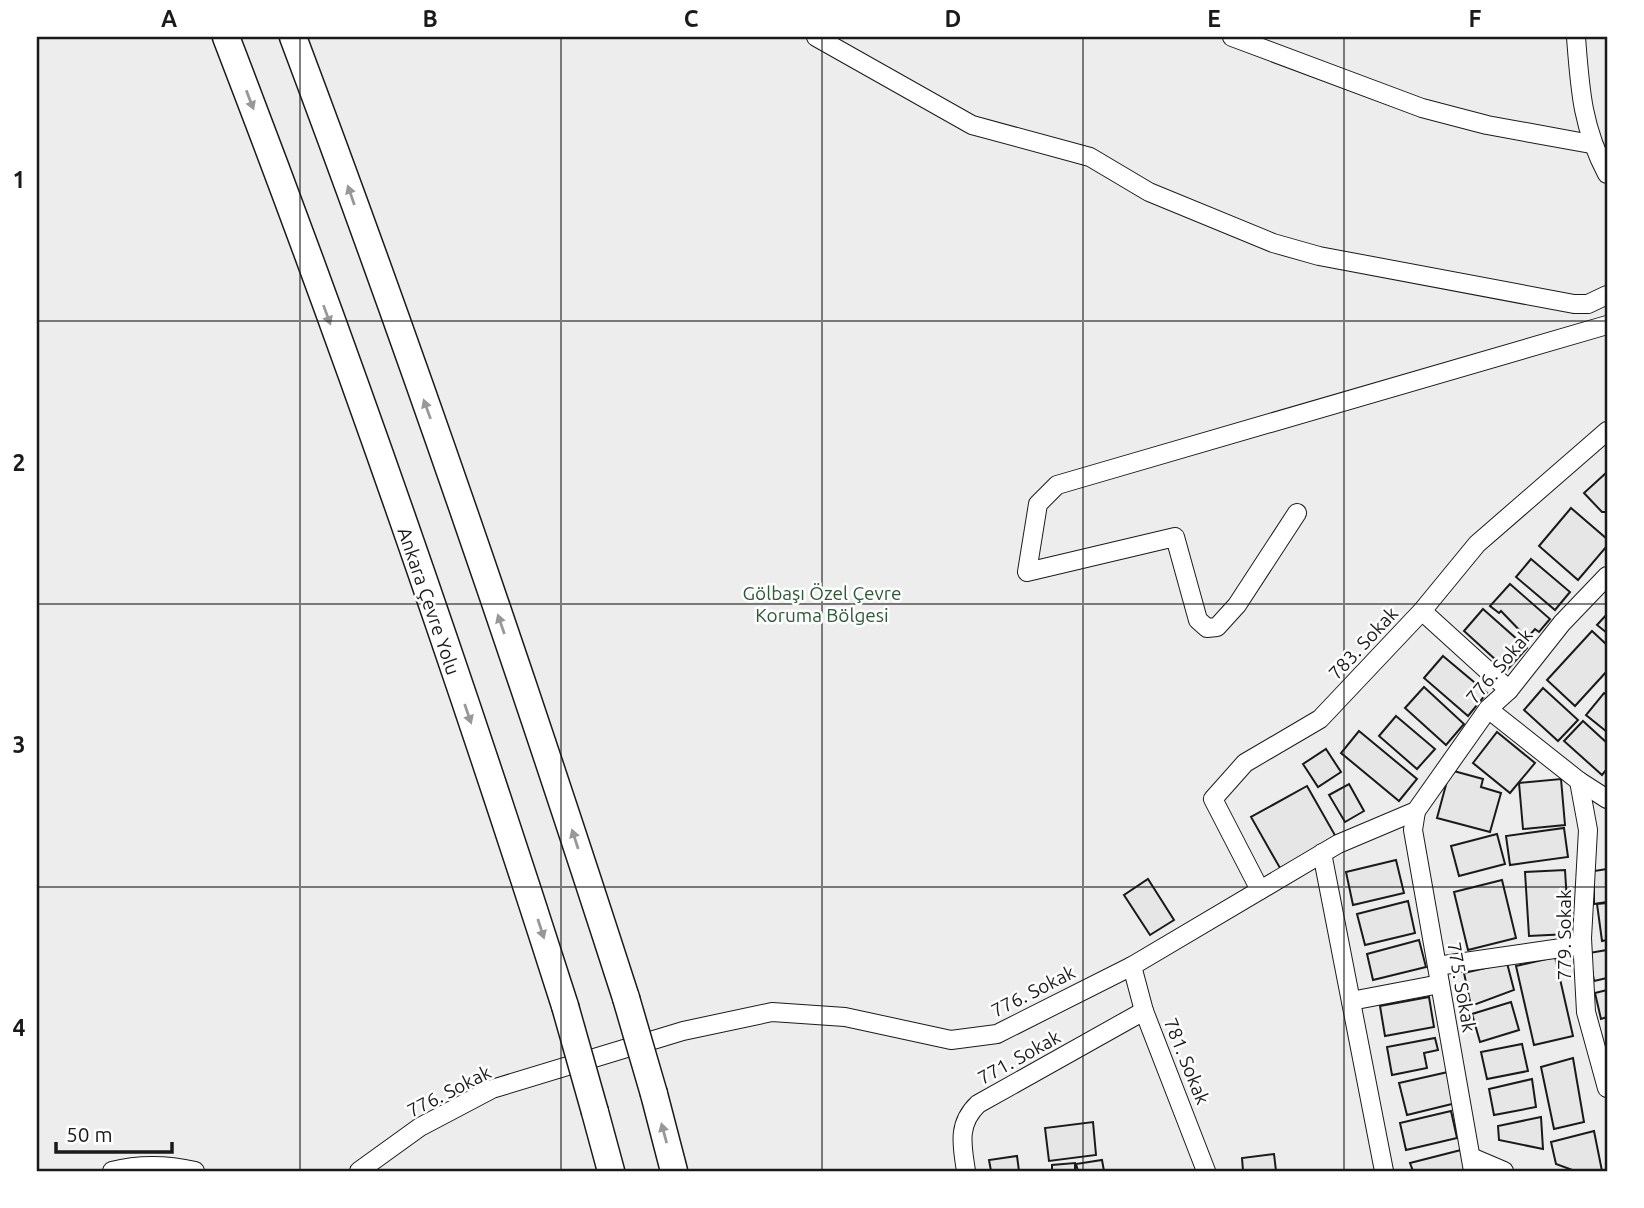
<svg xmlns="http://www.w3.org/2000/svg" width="1644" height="1208" viewBox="0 0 1644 1208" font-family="Ubuntu,sans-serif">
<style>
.built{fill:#ededed;stroke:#6a6a6a;stroke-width:2}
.building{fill:#e6e6e6;stroke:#1a1a1a;stroke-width:2}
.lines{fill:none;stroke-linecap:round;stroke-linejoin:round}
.minor-casing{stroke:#1a1a1a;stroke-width:20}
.highway-casing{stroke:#1a1a1a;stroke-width:29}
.minor{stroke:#fff;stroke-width:18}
.highway{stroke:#fff;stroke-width:26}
.highway-bridge-casing{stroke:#1a1a1a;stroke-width:29;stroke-linecap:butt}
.highway-bridge{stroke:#fff;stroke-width:26}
.oneway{fill:#989898}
.grid{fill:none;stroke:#1a1a1a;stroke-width:2;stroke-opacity:0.55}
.labels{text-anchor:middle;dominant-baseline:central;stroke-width:5;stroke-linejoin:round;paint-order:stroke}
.park-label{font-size:19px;fill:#2b5a34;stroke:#fff}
.street-label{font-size:19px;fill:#1a1a1a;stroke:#fff}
.neatline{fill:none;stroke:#1a1a1a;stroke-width:2.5}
.grid-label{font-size:23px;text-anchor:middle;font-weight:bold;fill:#1a1a1a}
</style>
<rect width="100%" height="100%" fill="#fff"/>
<rect class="built" x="37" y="37" width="1570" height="1134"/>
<g class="building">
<polygon points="1607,472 1607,512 1602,512 1584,493"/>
<polygon points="1571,508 1607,539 1607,546 1578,580 1539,546"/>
<polygon points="1531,559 1570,592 1555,610 1516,577"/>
<polygon points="1510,584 1550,619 1539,632 1535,629 1527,638 1501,611 1499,613 1490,606"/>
<polygon points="1483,609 1527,648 1507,670 1464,631"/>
<polygon points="1607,614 1607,633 1597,625"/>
<polygon points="1592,631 1607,645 1607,671 1575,706 1547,680"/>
<polygon points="1443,656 1487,693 1468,716 1424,678"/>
<polygon points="1424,687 1464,724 1446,745 1405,708"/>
<polygon points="1543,688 1578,720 1558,741 1524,710"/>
<polygon points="1604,693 1607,695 1607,732 1586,715"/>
<polygon points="1396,716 1435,749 1417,769 1379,736"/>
<polygon points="1583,721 1607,743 1607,769 1602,775 1564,741"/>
<polygon points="1359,731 1417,779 1399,801 1341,753"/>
<polygon points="1497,732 1535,763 1510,793 1473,763"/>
<polygon points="1326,749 1341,772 1318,787 1303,764"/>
<polygon points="1450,770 1483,779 1481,787 1501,793 1490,832 1437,818"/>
<polygon points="1561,779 1565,825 1523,829 1519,783"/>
<polygon points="1349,784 1364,811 1345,822 1329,795"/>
<polygon points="1307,786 1336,837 1280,868 1251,817"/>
<polygon points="1564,828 1568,857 1510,865 1506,836"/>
<polygon points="1497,834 1505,864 1459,876 1451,846"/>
<polygon points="1396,860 1404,893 1353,905 1346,872"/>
<polygon points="1607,869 1607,902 1594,904 1594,871"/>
<polygon points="1565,870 1569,934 1529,936 1525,872"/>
<polygon points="1148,879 1174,920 1150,935 1124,895"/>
<polygon points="1502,880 1516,938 1468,950 1454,892"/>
<polygon points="1408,901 1415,933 1365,945 1357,914"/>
<polygon points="1607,903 1607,940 1602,941 1597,904"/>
<polygon points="1419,940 1426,967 1373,980 1367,954"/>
<polygon points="1607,950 1607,978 1594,981 1589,953"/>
<polygon points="1555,957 1573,1036 1534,1045 1516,966"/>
<polygon points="1507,963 1514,990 1471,1006 1464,973"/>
<polygon points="1607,990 1607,1017 1601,1019 1595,993"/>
<polygon points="1429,997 1434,1027 1385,1036 1380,1006"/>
<polygon points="1511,1002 1519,1030 1480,1042 1472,1014"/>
<polygon points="1435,1038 1438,1050 1424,1053 1427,1068 1392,1075 1387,1047"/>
<polygon points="1522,1044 1528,1071 1487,1079 1481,1052"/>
<polygon points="1573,1058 1584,1122 1554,1129 1541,1067"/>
<polygon points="1448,1072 1456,1103 1407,1115 1399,1083"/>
<polygon points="1532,1079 1536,1107 1494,1115 1489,1089"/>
<polygon points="1451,1111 1457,1138 1406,1150 1400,1123"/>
<polygon points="1541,1117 1543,1149 1499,1140 1498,1126"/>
<polygon points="1093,1122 1096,1155 1049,1161 1045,1128"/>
<polygon points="1594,1131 1602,1171 1575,1171 1556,1164 1551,1142"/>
<polygon points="1461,1150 1466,1171 1413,1171 1410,1163"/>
<polygon points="1274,1154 1276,1171 1243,1171 1242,1158"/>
<polygon points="1017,1156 1019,1171 991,1171 989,1160"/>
<polygon points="1102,1160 1104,1171 1078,1171 1076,1164"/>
<polygon points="1075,1163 1075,1171 1052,1171 1052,1165"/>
</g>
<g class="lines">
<defs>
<g id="minor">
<polyline points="816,37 972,125 1090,157 1149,192 1273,243 1319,256 1574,304 1588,304 1607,295"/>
<polyline points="1232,37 1422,108 1487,125 1591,144"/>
<path d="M1576 37C1580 89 1582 127 1607 174"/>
<polyline points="1297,513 1237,605 1217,627 1207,628 1198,620 1175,537 1027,572 1038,504 1057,485 1607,325"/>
<polyline points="1422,611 1509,690"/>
<polyline points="1488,709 1579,781 1607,799"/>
<polyline points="1579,781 1588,830 1582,938 1586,1012 1607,1088"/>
<polyline points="1416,811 1413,830 1473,1171"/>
<polyline points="1322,853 1384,1171"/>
<polyline points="1260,890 1213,799 1245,763 1320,719 1422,611 1477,544 1607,431"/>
<polyline points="1132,966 1144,1011 1206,1171"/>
<polyline points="1437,966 1582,945"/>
<polyline points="1351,1001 1440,984"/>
<polyline points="1471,1157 1504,1171"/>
<path d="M112 1171C139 1164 169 1165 195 1171"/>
<polyline points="359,1171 420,1127 492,1089 683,1031 772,1012 845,1017 951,1040 997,1034 1132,966 1338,844 1416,811 1488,709 1509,690 1562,623 1607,576"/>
<path d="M966 1171C962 1145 957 1124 978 1104L1144 1011"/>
</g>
<g id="highway">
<path d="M226 37C349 356 461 680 565 1006"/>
<path d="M293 37C412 354 522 675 626 998"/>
<polyline points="654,1094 674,1171"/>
<polyline points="595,1112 611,1171"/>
</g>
</defs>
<use href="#minor" class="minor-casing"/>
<use href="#highway" class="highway-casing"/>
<use href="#minor" class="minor"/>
<use href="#highway" class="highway"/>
<defs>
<g id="highway-bridge">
<polyline points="626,998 654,1094"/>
<polyline points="565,1006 595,1112"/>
</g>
</defs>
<use href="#highway-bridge" class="highway-bridge-casing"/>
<use href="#highway-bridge" class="highway-bridge"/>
</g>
<defs><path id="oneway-solid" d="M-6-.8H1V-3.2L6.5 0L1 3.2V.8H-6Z" transform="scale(1.75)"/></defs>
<g class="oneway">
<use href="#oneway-solid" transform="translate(250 100) rotate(69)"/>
<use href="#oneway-solid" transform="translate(351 195) rotate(-109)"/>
<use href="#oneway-solid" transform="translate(327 315) rotate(70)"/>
<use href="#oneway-solid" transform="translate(427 409) rotate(-110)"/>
<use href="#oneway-solid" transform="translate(501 624) rotate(-109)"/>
<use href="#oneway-solid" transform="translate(468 714) rotate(71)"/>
<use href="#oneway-solid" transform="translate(575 839) rotate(-108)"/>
<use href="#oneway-solid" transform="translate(541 929) rotate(72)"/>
<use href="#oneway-solid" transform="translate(664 1133) rotate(-105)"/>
</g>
<path class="grid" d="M300 37V1171M561 37V1171M822 37V1171M1083 37V1171M1344 37V1171M37 321H1607M37 604H1607M37 887H1607"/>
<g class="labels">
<g class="park-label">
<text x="822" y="593">Gölbaşı Özel Çevre<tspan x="822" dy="22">Koruma Bölgesi</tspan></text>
</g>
<g class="street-label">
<text transform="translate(429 601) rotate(71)">Ankara Çevre Yolu</text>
<text transform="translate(1363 643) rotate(-47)">783. Sokak</text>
<text transform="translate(1499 666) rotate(-50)">776. Sokak</text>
<text transform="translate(1564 935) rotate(-90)">779. Sokak</text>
<text transform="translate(1462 987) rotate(80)">775. Sokak</text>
<text transform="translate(1033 991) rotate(-27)">776. Sokak</text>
<text transform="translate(1019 1057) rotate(-29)">771. Sokak</text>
<text transform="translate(1187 1061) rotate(68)">781. Sokak</text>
<text transform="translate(449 1091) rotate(-27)">776. Sokak</text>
</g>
</g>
<rect width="1644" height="1208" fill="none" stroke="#ffffff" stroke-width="77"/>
<path d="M56 1142v10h116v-10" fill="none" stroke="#1a1a1a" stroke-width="3.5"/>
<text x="66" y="1142" font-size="21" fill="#1a1a1a" stroke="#ffffff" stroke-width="5" paint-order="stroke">50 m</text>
<rect x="38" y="38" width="1568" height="1132" class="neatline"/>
<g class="grid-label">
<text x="169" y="27">A</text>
<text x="430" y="27">B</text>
<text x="691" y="27">C</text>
<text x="953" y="27">D</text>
<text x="1214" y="27">E</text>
<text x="1475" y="27">F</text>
<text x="19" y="188">1</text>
<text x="19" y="471">2</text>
<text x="19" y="753">3</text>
<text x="19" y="1036">4</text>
</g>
</svg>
